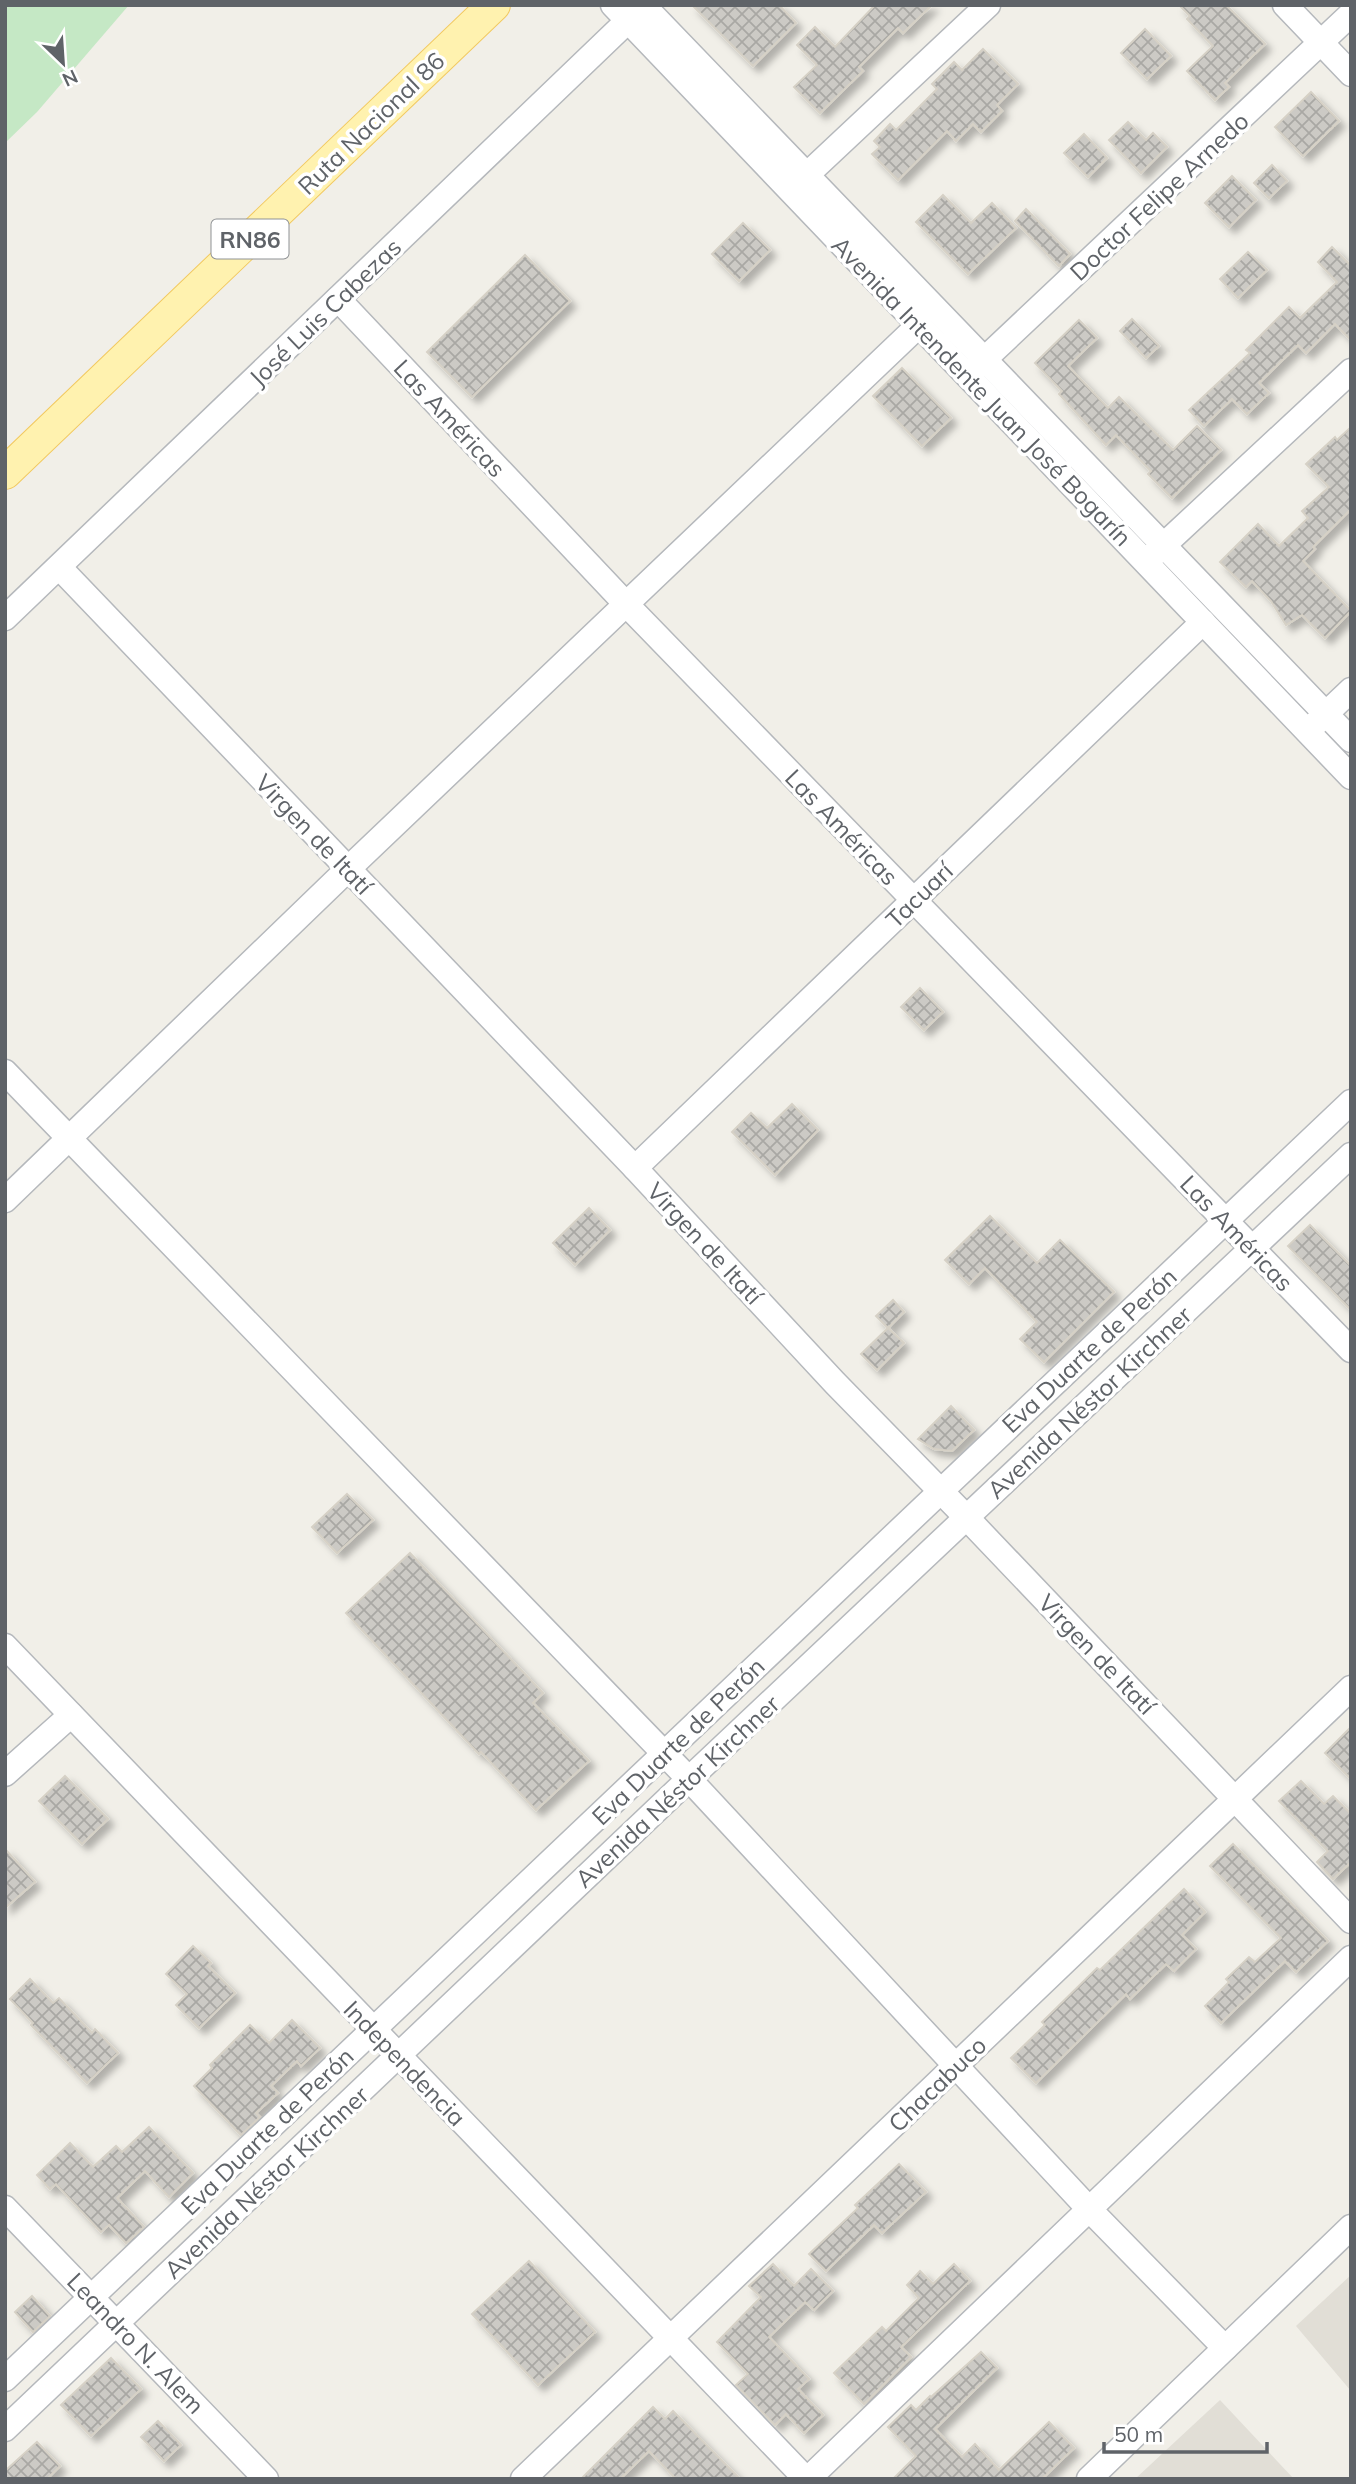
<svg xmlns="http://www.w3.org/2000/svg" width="1356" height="2484" viewBox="0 0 1356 2484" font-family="Mulish,sans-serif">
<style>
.education{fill:#e1ded6}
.grass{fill:#c5e8c5}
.building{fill:url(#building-cross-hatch);stroke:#d6d1c6;stroke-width:2;filter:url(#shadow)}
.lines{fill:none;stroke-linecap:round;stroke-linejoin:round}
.minor-casing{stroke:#b5b8bc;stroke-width:27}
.major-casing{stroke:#f2c960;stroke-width:34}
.minor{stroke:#fff;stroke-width:24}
.major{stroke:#fff2af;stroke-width:32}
.labels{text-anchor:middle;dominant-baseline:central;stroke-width:7;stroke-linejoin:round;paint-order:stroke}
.shield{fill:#fff;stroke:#8f9295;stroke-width:2}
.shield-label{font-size:23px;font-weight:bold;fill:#5f6368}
.street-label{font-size:24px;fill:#5f6368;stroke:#fff}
</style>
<defs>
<pattern id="building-cross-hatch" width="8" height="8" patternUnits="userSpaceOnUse" patternTransform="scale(1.75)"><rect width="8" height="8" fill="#cccac5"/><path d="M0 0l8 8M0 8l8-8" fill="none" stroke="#a9a8a4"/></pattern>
<filter id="shadow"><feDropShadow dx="6" dy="6" stdDeviation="3.5" flood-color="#0004"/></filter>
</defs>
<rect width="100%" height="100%" fill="#f1efe8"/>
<g class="education">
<polygon points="1351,2275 1351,2391 1296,2326"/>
<polygon points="1220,2400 1294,2479 1135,2479"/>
</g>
<polygon class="grass" points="5,5 129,5 37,112 5,143"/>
<g class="building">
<polygon points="692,5 779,5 796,23 753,66"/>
<polygon points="875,5 932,5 903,33 898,28 859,67 863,71 820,113 794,87 817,65 797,45 815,27 835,47"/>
<polygon points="1179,5 1226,5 1265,44 1225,83 1229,87 1215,100 1187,71 1213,46 1187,19 1190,16"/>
<polygon points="1145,29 1171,56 1147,79 1121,53"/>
<polygon points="983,49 1018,84 997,105 1002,111 981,132 973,124 956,141 947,131 898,180 872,154 880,147 874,141 890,124 896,130 937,89 932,84 954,62 962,70"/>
<polygon points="1311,92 1339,121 1303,156 1275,127"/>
<polygon points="1128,122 1146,140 1153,133 1167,147 1141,173 1109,140"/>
<polygon points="1084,134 1107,158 1088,177 1064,153"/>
<polygon points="1272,165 1287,181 1269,198 1254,183"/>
<polygon points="1232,176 1256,200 1229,227 1205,203"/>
<polygon points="943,195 971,223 992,203 1016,228 968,274 916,222"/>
<polygon points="1026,209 1070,254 1059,266 1015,221"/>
<polygon points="743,223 770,250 739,281 712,254"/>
<polygon points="1332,247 1351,266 1351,340 1335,324 1306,353 1298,345 1259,383 1269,393 1247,414 1232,399 1204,426 1189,410 1250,353 1246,350 1289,307 1300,318 1337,282 1318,262"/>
<polygon points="1248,252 1267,270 1238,298 1220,279"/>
<polygon points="525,255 570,301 472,397 427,352"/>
<polygon points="1132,319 1159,346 1146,358 1120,331"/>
<polygon points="1079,320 1097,338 1068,366 1108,408 1119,397 1173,450 1197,426 1221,450 1172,498 1148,474 1151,471 1116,435 1106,445 1059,394 1062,391 1035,363"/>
<polygon points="902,368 951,418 922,446 873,396"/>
<polygon points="1351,427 1351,509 1313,547 1315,549 1303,561 1351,611 1325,638 1302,615 1286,625 1271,601 1252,581 1246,587 1220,562 1258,524 1279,546 1308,518 1302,511 1329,487 1306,464 1335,437 1337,440"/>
<polygon points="920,988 943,1012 924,1030 901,1007"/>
<polygon points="792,1104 818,1130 775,1175 732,1132 751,1113 767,1128"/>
<polygon points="589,1208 610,1230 575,1265 553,1243"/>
<polygon points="990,1216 1037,1263 1060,1240 1114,1292 1044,1362 1020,1339 1037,1322 985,1268 969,1284 945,1260"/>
<polygon points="1310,1225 1351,1266 1351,1310 1288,1246"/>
<polygon points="893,1300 904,1312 888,1328 876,1316"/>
<polygon points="888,1328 904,1343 877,1370 861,1354"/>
<polygon points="951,1406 974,1430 952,1451 934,1449 918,1439"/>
<polygon points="347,1494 373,1520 337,1553 312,1527"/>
<polygon points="410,1553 543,1693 533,1703 589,1761 536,1810 481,1752 479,1754 346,1613"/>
<polygon points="1351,1727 1351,1779 1325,1753"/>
<polygon points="65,1776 108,1819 82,1844 39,1801"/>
<polygon points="1301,1781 1324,1804 1333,1796 1351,1814 1351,1862 1333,1879 1317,1862 1328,1851 1279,1801"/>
<polygon points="1233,1844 1328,1941 1296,1972 1285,1961 1221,2023 1205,2006 1229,1982 1226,1979 1249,1957 1255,1962 1281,1938 1210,1866"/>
<polygon points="5,1849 35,1882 5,1908"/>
<polygon points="1184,1889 1205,1912 1182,1935 1196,1949 1174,1971 1166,1964 1130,1999 1126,1994 1036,2083 1011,2058 1045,2025 1042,2022 1097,1968 1100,1970"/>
<polygon points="193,1946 211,1963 208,1966 235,1993 199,2028 176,2005 187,1994 166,1974"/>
<polygon points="30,1979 53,2003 59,1998 92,2033 95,2029 118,2053 87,2083 31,2025 33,2023 10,1999"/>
<polygon points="292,2020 320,2048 301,2066 297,2061 271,2086 278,2093 256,2113 260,2117 241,2135 194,2086 212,2068 210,2065 250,2025 269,2043"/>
<polygon points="149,2127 193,2173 169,2197 145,2171 117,2198 144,2227 126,2243 109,2225 101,2232 56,2184 50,2189 37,2175 70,2143 93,2167 116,2146 122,2152"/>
<polygon points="899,2164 926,2192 882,2233 874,2225 826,2271 809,2254 858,2208 855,2205"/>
<polygon points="529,2261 595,2332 538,2385 472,2314"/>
<polygon points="773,2264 794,2286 811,2269 833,2291 814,2310 805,2302 769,2337 809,2379 798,2389 823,2415 804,2433 786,2414 775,2425 736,2385 748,2374 717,2342 761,2297 749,2286"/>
<polygon points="954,2264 970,2281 901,2347 911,2357 864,2404 834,2373 882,2327 886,2331 919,2298 907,2285 920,2271 933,2284"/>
<polygon points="32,2296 50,2316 33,2332 15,2312"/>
<polygon points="981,2352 997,2368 935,2429 962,2457 975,2444 999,2470 1049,2422 1074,2448 1042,2479 893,2479 916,2456 888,2427 911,2405 916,2410 930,2396 931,2397"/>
<polygon points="111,2358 141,2389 91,2436 61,2405"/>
<polygon points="653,2407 665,2419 673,2411 740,2479 676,2479 649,2451 620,2479 581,2479"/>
<polygon points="158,2421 181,2445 164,2461 141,2437"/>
<polygon points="37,2442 60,2466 47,2479 5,2479 5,2471"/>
</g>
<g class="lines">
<defs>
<g id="minor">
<polyline points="613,5 1351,777"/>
<polyline points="643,5 1351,740"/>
<polyline points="1285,5 1351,74"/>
<polyline points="796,185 988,5"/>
<polyline points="338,299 626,604 1351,1350"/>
<polyline points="972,371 1351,14"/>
<polyline points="1151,557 1351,371"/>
<polyline points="59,567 635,1168 835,1383 967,1518 1351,1921"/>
<polyline points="5,618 639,10"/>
<polyline points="1313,726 1351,690"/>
<polyline points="5,1072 689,1779 1089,2209 1225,2348"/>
<polyline points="635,1168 1203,622"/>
<polyline points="5,1200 348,869 919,325"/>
<polyline points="5,1646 806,2479"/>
<polyline points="5,1774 71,1715"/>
<polyline points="5,2208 266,2479"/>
<polyline points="5,2379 1351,1102"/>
<polyline points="5,2429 689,1779 1351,1155"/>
<polyline points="523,2479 1351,1688"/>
<polyline points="808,2479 1351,1958"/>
<polyline points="1089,2479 1351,2227"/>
</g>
<polyline id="major" points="5,473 494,5"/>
</defs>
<use href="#minor" class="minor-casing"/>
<use href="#major" class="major-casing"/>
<use href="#minor" class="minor"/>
<use href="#major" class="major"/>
</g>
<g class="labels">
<rect class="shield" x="211.5" y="219.5" width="77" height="39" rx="5"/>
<g class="shield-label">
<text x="250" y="239">RN86</text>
</g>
<g class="street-label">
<text transform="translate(371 123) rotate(-44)">Ruta Nacional 86</text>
<text transform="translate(1159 196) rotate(-43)">Doctor Felipe Arnedo</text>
<text transform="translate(325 312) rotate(-44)">José Luis Cabezas</text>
<text transform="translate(982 391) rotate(46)">Avenida Intendente Juan José Bogarín</text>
<text transform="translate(450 418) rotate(47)">Las Américas</text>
<text transform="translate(842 827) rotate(46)">Las Américas</text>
<text transform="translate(314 834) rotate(46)">Virgen de Itatí</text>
<text transform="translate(919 895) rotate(-44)">Tacuarí</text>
<text transform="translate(1237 1233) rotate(46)">Las Américas</text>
<text transform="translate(705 1243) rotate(47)">Virgen de Itatí</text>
<text transform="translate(1089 1350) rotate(-43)">Eva Duarte de Perón</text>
<text transform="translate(1089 1402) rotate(-43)">Avenida Néstor Kirchner</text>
<text transform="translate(1097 1654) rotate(46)">Virgen de Itatí</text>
<text transform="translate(678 1741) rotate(-44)">Eva Duarte de Perón</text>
<text transform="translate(677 1791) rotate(-43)">Avenida Néstor Kirchner</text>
<text transform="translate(405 2063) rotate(46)">Independencia</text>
<text transform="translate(937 2084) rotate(-44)">Chacabuco</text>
<text transform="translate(267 2131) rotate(-44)">Eva Duarte de Perón</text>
<text transform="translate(266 2182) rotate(-43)">Avenida Néstor Kirchner</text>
<text transform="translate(136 2343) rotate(46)">Leandro N. Alem</text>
</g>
</g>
<rect width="1356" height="2484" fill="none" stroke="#5f6368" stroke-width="14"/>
<g transform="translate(63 63) rotate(155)" stroke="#ffffff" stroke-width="5" paint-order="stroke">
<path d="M0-5L12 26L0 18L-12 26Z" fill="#5f6368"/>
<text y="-10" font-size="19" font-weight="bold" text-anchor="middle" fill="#5f6368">N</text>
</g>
<path d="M1104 2442v10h163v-10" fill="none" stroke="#5f6368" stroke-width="3.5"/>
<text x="1114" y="2442" font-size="21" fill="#5f6368" stroke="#ffffff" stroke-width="5" paint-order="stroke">50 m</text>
</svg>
